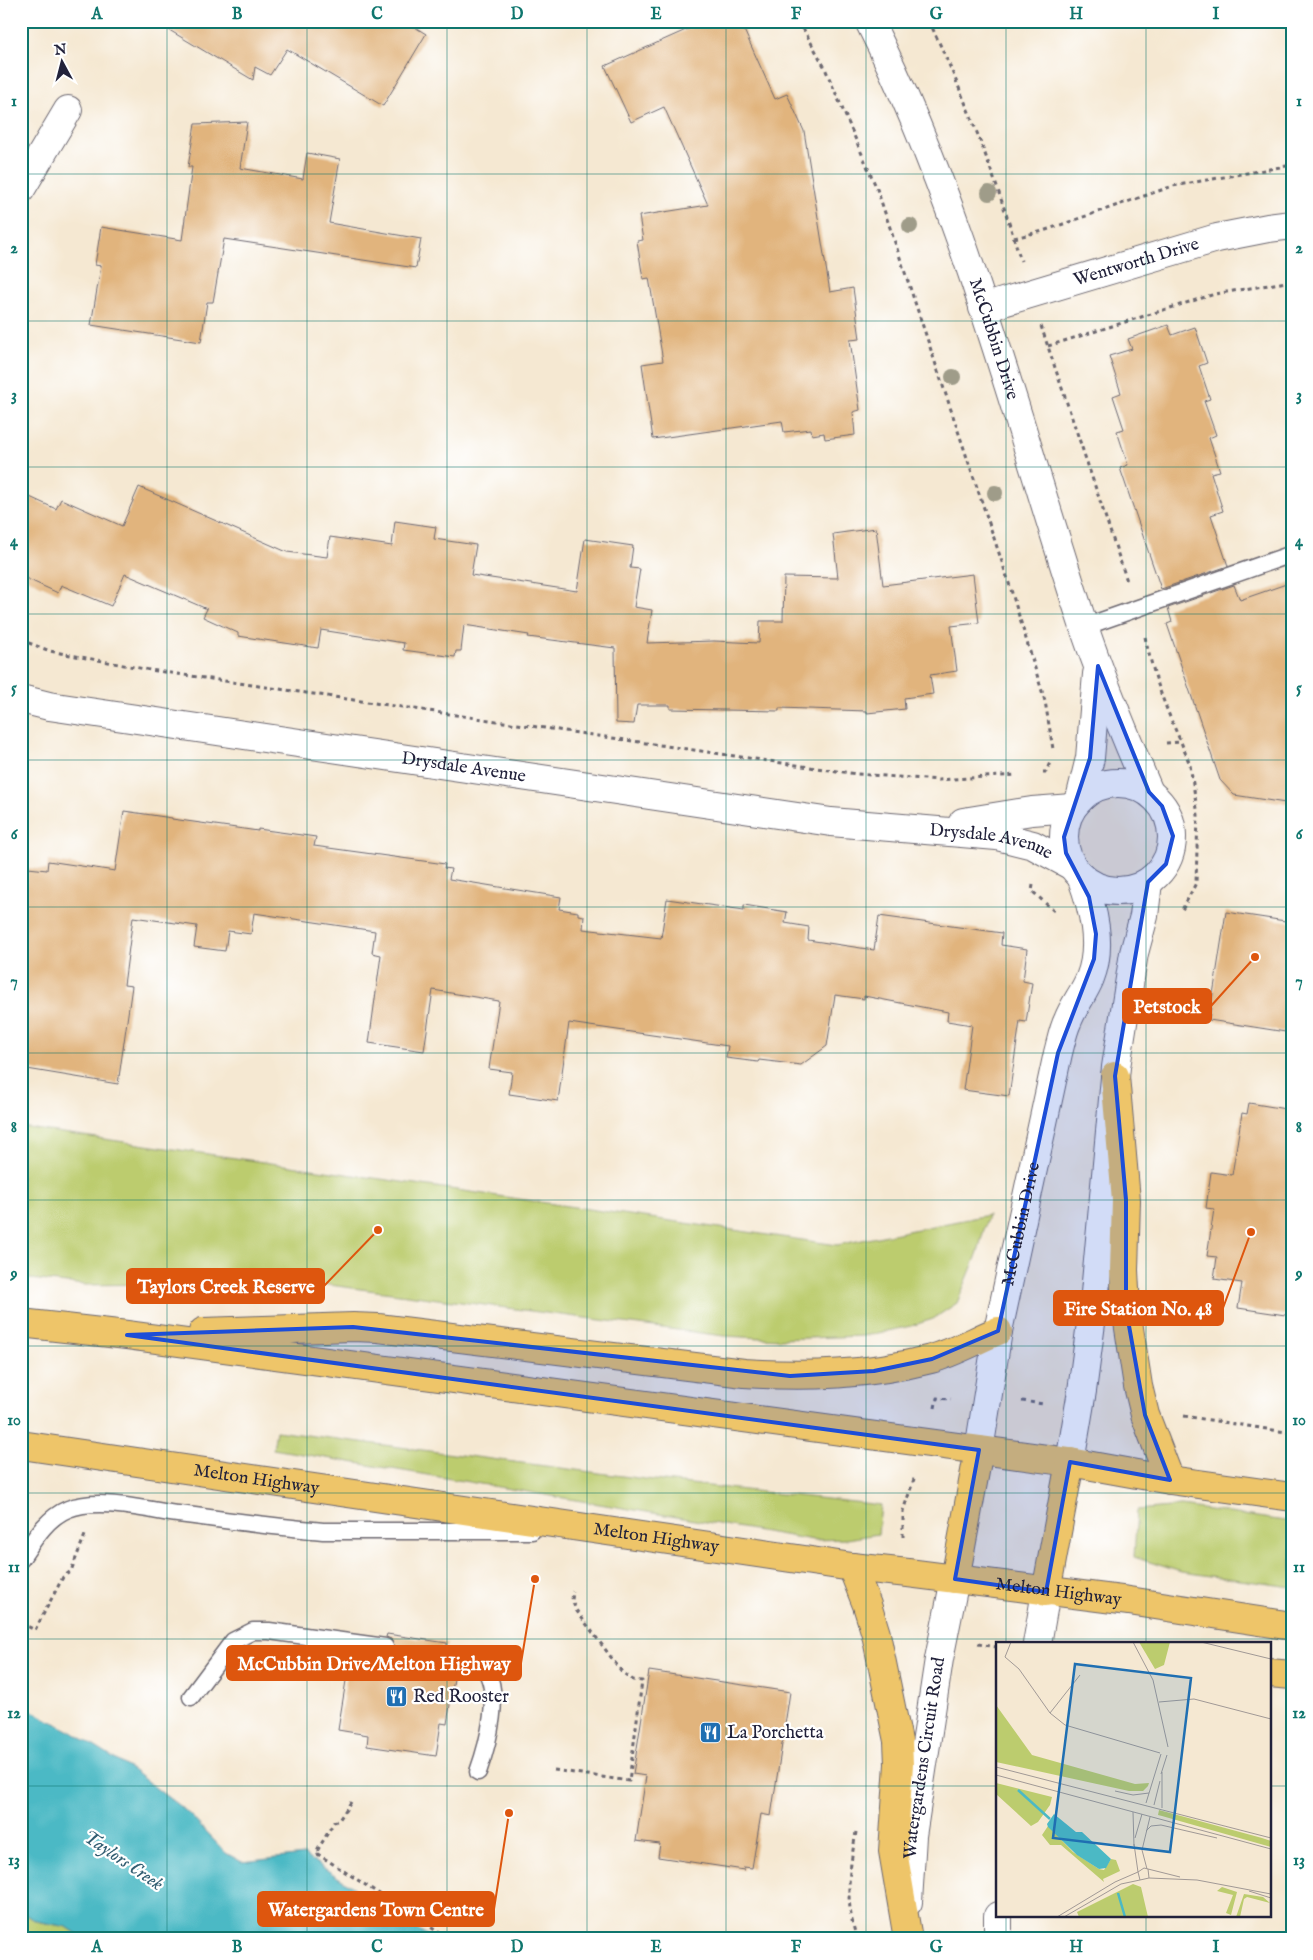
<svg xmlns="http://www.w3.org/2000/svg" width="1313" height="1960" viewBox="0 0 1313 1960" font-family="'IM FELL English',serif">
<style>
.green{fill:#bccc6e;stroke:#6f7754}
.water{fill:#4bb9c5;stroke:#366e80}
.building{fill:#e1b47d}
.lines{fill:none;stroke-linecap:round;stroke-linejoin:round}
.service-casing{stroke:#6c6770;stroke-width:19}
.minor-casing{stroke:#6c6770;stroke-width:30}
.tertiary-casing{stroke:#6c6770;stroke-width:30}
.trunk-casing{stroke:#6c6770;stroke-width:30}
.path{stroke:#6c6770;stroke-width:3;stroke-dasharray:4 4;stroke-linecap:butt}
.service{stroke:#fff;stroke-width:16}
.minor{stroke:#fff;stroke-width:28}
.tertiary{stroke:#fff;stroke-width:28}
.trunk{stroke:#eec569;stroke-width:28}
.tree{fill:#9f9c89}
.marked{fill:#1d4ed8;fill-opacity:0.2;stroke:#1d4ed8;stroke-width:4;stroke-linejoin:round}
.grid{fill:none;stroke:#0f766e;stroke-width:1;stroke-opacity:0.55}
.labels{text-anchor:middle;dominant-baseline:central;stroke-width:4.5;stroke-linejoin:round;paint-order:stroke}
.street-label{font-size:18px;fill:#22223b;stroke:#fff}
.poi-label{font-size:18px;fill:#22223b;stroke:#fff;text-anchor:start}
.water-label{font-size:19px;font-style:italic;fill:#325e72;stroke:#fff}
.inset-river{fill:none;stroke:#4bb9c5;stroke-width:2.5}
.inset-road{fill:none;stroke:#a19996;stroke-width:1}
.view{fill:#1f6fb2;fill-opacity:0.15;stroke:#1f6fb2;stroke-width:2.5}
.inset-edge{fill:none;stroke:#22223b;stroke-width:2.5}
.leader{fill:none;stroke:#de560e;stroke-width:2}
.callout-dot{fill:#de560e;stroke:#fff;stroke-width:2}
.callout{fill:#de560e;stroke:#de560e;stroke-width:2}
.callout-label{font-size:19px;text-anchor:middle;font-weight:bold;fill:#fff}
.neatline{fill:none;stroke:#0f766e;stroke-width:2}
.grid-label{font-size:16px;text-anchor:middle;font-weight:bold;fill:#0f766e}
</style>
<rect width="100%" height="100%" fill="#fff"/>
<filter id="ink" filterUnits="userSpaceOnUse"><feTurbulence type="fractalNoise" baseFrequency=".02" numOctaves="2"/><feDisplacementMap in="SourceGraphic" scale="10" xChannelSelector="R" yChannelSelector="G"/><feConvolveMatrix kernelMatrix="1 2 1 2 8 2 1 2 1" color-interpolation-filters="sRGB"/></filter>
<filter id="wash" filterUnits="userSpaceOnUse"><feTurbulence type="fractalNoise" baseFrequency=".0096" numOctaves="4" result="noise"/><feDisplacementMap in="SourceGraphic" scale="20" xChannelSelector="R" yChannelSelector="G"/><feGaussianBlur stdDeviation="1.12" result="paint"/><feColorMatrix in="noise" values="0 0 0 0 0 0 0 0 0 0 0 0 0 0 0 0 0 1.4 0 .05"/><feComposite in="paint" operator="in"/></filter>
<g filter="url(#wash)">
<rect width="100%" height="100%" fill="#f5e8d2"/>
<g class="green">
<polygon points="21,1127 837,1245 988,1215 977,1255 957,1303 933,1319 911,1326 864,1336 780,1339 724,1336 314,1283 292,1282 85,1285 21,1278"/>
<polygon points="276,1431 645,1479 881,1505 878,1534 847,1539 813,1540 273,1449"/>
<polygon points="1181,1506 1292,1522 1292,1587 1181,1572 1134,1557 1137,1510"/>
<polygon points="21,1911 36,1921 67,1927 85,1939 21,1939"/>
</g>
<polygon class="water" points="21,1705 72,1732 132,1770 186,1811 226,1853 242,1862 304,1855 433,1939 85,1939 67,1927 36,1921 21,1911"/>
<g id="blocks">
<g class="building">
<polygon points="154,21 405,21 426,34 383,106 287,49 270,75 255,67 253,80"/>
<polygon points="706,21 740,21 775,99 787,94 804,131 830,292 853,288 860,339 850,340 860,410 853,412 855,435 825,439 824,433 812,435 811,429 784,432 782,421 653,439 642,364 663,361 649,278 643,279 637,241 643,240 639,216 708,205 664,107 631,122 605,66"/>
<polygon points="247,122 240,168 303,179 307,153 340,159 329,223 421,239 416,268 224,239 213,302 207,302 201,342 91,325 101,266 95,265 101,227 182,240 192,167 188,167 195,124"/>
<polygon points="1168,325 1172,335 1195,327 1207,363 1199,366 1210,399 1204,401 1216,435 1209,438 1220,471 1211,473 1223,511 1211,515 1228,566 1161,589 1120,468 1128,465 1117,431 1124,429 1113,396 1121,393 1109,356 1132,349 1128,339"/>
<polygon points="139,487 287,552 327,557 330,537 392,546 395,521 436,527 434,539 476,545 471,575 577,591 585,539 633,546 630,568 640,569 634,607 652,610 647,643 714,641 759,643 760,621 783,621 784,577 838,578 833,534 876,528 883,585 973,574 979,623 951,626 957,671 930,675 933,694 904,698 905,709 867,713 867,711 779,708 779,711 670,709 670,705 637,705 634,724 616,723 615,648 528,637 529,635 464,625 461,651 456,651 455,657 403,650 404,643 321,630 318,648 238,636 238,633 203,617 207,609 125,574 111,606 61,585 58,593 21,576 21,493 56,509 61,499 122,526"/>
<polygon points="1292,582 1292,804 1234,795 1220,780 1167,624 1172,622 1168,608 1234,585 1240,600"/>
<polygon points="124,811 172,818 172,819 258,831 258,829 316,837 314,846 445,864 444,868 451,869 449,879 561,897 559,909 578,912 578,915 584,916 583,929 661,938 667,899 744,910 744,905 787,912 785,923 809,927 808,940 874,950 879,916 1002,933 1001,945 1027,949 1023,981 1032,983 1026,1022 1020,1021 1009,1096 963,1090 972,1025 947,1021 948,1012 864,996 864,999 835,995 827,1046 801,1065 759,1060 758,1062 726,1058 728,1046 569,1023 558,1101 509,1094 512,1072 489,1069 499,1001 433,990 424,1051 369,1043 381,955 372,953 375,931 254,913 251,934 228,931 225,951 194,947 197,926 133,917 124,985 132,986 118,1084 21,1068 21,918 28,868 47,870 48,861 115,871"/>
<polygon points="1226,912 1292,922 1292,1033 1209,1020"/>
<polygon points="1249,1103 1292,1110 1292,1316 1238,1308 1242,1283 1214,1279 1217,1257 1207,1256 1214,1209 1206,1208 1211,1172 1232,1175 1242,1113 1247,1114"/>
<polygon points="387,1634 447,1643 447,1647 440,1648 435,1656 436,1662 444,1667 443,1670 455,1672 447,1724 441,1723 436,1756 367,1746 368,1735 338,1730 350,1656 384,1662 384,1657 393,1653 395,1648 391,1639 386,1637"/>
<polygon points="649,1671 790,1692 771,1816 761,1814 752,1868 744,1867 744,1870 658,1857 660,1844 636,1841 646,1776 633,1774"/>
</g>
</g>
</g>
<g filter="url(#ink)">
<use href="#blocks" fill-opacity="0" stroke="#6c6770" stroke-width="1"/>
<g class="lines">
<defs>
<g id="service">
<polyline points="1084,627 1292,554"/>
<path d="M21 1559C33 1541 46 1518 68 1509 98 1497 147 1510 178 1514 226 1520 274 1527 323 1531H532"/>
<path d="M445 1657C457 1658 474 1658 482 1666 504 1688 487 1747 478 1772"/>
<polyline points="191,1697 233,1641 253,1631 269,1631 385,1647"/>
</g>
<g id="minor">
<polyline points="21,189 68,110"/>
<path id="s1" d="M983 308 1217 238 1268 228 1292 225"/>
<path id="s2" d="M21 699 49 706 831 822 997 836 1033 845 1072 866"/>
<polyline points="963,822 1032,811 1072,808"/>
<polyline points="1037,1644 1046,1592"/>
<path id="s3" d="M908 1902 912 1836 939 1659 955 1579"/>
<polyline points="998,1939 998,1916"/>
</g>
<g id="tertiary">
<path id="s4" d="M869 21C966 213 1017 424 1084 627 1103 683 1126 738 1149 792"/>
<circle cx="1118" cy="837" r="54"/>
<polyline points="1080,799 1090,758 1097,674"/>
<path id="s5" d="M979 1450 998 1331 1058 1053C1061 1042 1063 1030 1068 1020 1074 1005 1084 993 1090 978 1103 945 1093 908 1081 876"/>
<polyline points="1070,1462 1082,1391 1095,1293 1116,1067 1134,953 1144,916 1148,882"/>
</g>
<g id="trunk">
<polyline points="1115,1076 1126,1200 1124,1270 1126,1309 1138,1386 1145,1415 1170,1480"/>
<polyline points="21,1323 127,1335 899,1439 1070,1462 1170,1480 1292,1497"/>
<path d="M203 1332 353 1327 378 1328 744 1373C808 1377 869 1375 931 1359 953 1353 976 1340 998 1331"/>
<path id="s6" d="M21 1445 852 1567 908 1573 1129 1601 1292 1626"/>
<polyline points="852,1567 867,1605 876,1634 898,1741 899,1764 893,1851 908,1939"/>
<polyline points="955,1579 979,1450"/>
<polyline points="1046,1592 1070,1462"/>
<polyline points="1269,1673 1292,1675"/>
</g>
</defs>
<use href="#service" class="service-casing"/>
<use href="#minor" class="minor-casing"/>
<use href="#tertiary" class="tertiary-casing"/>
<use href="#trunk" class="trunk-casing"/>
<g class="path">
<polyline points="799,21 824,66 877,189 1008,580 1045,701 1053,749"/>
<path d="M929 21C966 98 996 179 1021 261"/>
<polyline points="1014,238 1043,231 1173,186 1292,165"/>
<polyline points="1041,326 1127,581"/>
<polyline points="1048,346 1215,294 1292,281"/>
<path d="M1145 637C1153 674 1165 708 1181 742"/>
<polyline points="21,640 50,651 150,670 857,774 939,780 1016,775"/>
<polyline points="1166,743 1181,742 1190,765 1198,815 1196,883 1181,912"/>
<polyline points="1043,772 1046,772 1051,760"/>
<polyline points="1033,885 1032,891 1054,911"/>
<polyline points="1022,1401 1043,1404"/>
<polyline points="935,1408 937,1398 951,1399"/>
<polyline points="1184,1416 1292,1433"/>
<polyline points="903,1537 903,1511 915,1476"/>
<polyline points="21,1623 35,1630 63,1577 71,1571 85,1535"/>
<polyline points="978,1644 997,1647"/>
<polyline points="554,1770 629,1781 642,1681 633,1680 622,1672 576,1610 572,1600 573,1591"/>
<polyline points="351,1802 339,1820 334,1822 316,1853 449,1939"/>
<path d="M856 1832C849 1874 844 1898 857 1939"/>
</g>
<use href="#service" class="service"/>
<use href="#minor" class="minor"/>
<use href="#tertiary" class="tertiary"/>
<use href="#trunk" class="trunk"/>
</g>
<g class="tree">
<circle cx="989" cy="193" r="8"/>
<circle cx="910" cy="226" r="8"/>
<circle cx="953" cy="377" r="8"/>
<circle cx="995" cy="493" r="8"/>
</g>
</g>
<path class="marked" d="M1098 666 1149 792 1162 806 1173 836 1166 864 1148 882 1115 1076 1126 1200V1309L1145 1415 1170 1480 1070 1462 1046 1592 955 1579 979 1450 127 1335 353 1327 790 1376 874 1371 932 1359 998 1331 1058 1053 1094 959 1096 934 1089 897 1066 853 1064 837 1090 758Z"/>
<path class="grid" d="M167 21V1939M307 21V1939M447 21V1939M587 21V1939M726 21V1939M866 21V1939M1006 21V1644M1146 21V1644M21 174H1292M21 321H1292M21 467H1292M21 614H1292M21 760H1292M21 907H1292M21 1053H1292M21 1200H1292M21 1346H1292M21 1493H1292M21 1639H1292M21 1786H997M1269 1786H1292M1006 1916V1939M1146 1916V1939"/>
<defs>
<symbol id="restaurant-square" viewBox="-11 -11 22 22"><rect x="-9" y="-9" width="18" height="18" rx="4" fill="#1f6fb2" stroke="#fff"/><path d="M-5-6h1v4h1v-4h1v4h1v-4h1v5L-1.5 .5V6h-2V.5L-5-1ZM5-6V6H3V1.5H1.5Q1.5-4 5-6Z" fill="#fff"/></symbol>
</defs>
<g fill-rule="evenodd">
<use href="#restaurant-square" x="384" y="1684" width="25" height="25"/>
<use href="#restaurant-square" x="698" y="1720" width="25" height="25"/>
</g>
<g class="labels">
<g class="street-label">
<text stroke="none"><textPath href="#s1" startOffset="160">Wentworth Drive</textPath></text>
<text stroke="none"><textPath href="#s4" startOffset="342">McCubbin Drive</textPath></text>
<text stroke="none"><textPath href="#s2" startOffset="448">Drysdale Avenue</textPath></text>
<text stroke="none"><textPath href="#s2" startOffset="981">Drysdale Avenue</textPath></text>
<text stroke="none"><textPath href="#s5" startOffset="230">McCubbin Drive</textPath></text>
<text stroke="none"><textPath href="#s6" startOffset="238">Melton Highway</textPath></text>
<text stroke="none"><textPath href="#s6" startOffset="642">Melton Highway</textPath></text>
<text stroke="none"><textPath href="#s6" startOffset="1048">Melton Highway</textPath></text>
<text stroke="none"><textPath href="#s3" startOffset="145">Watergardens Circuit Road</textPath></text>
</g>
<g class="poi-label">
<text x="413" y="1697">Red Rooster</text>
<text x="727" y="1733">La Porchetta</text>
</g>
<g class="water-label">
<text transform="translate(123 1861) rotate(34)">Taylors Creek</text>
</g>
</g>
<g transform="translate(996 1642)">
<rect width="275" height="275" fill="#f5e8d2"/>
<path d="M143 0H174L168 23 159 27ZM0 63 36 113 139 142 153 141 152 144 147 149H133L0 120ZM0 141 56 155 54 163 42 180 35 184 0 152ZM163 168 266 196 275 199V205L166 174 162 173ZM52 184 77 210 103 227 108 228 115 217 120 218 124 229 107 237 108 240 65 203H54L46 193ZM137 242 145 245 152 275H83L81 270ZM226 245 241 250 235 273 230 271 237 253 221 249ZM248 252 267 255 274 261 251 255 248 257 244 275H240Z" fill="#bccc6e"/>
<path d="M58 172 80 190H86L115 217 110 226 103 227 81 213 52 185 51 182Z" fill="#4bb9c5"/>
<path class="inset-river" d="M22 148 54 177M122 251 129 275"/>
<path class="inset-road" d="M137 0 157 38 172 105M205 0 275 17M9 15 23 27 54 71 69 83 164 111M9 15 15 0M163 60 198 57 275 77M54 71 84 33M0 125 275 196M166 130V166M165 132 171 113M0 133 275 207M119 149 137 153 153 151M150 161 165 112M158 163 164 139M137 170 138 204M150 189 155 184 165 183 221 196M139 196 146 172M138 202 142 230M151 227 146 208 154 175M152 227 153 236 144 238 142 230 148 226 184 235M153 236 201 238 275 252M253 249 275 256M61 275 119 240 142 230M68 275 125 242 144 238"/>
<path class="view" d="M79 22 195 36 174 210 57 196Z"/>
<rect width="275" height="275" class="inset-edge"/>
</g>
<path class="leader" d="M1255 957L1211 1006M378 1230L324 1286M1251 1232L1223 1308M535 1579L521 1663M509 1813L494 1909"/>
<g class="callout-dot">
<circle cx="1255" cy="957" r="5"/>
<circle cx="378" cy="1230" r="5"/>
<circle cx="1251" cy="1232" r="5"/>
<circle cx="535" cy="1579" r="5"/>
<circle cx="509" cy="1813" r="5"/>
</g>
<g class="callout">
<rect x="1123" y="989" width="88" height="34" rx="5"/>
<rect x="127" y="1269" width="197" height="34" rx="5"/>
<rect x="1054" y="1291" width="169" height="34" rx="5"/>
<rect x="227" y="1646" width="294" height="34" rx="5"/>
<rect x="258" y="1892" width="236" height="34" rx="5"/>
</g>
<g class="callout-label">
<text x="1167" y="1013">Petstock</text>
<text x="226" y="1293">Taylors Creek Reserve</text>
<text x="1138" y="1315">Fire Station No. 48</text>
<text x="374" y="1670">McCubbin Drive/Melton Highway</text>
<text x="376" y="1916">Watergardens Town Centre</text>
</g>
<rect width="1313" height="1960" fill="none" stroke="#fff" stroke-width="55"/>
<g transform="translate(62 62) rotate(353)" stroke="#ffffff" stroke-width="4" paint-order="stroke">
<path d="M0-4L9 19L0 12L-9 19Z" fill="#22223b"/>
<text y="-8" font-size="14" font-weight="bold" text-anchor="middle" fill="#22223b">N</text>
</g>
<rect x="28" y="28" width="1258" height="1904" class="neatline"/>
<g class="grid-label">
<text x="97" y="19">A</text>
<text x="237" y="19">B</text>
<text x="377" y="19">C</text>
<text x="517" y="19">D</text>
<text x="656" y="19">E</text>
<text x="796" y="19">F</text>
<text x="936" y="19">G</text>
<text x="1076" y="19">H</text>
<text x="1216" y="19">I</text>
<text x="14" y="106">1</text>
<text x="1299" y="106">1</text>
<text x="14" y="253">2</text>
<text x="1299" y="253">2</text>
<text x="14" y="400">3</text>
<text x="1299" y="400">3</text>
<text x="14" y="546">4</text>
<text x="1299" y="546">4</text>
<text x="14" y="693">5</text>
<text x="1299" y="693">5</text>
<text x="14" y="839">6</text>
<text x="1299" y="839">6</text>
<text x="14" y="986">7</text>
<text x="1299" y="986">7</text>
<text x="14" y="1132">8</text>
<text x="1299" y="1132">8</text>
<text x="14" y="1279">9</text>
<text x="1299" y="1279">9</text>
<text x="14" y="1425">10</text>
<text x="1299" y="1425">10</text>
<text x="14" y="1572">11</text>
<text x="1299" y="1572">11</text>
<text x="14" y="1718">12</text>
<text x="1299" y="1718">12</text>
<text x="14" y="1865">13</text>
<text x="1299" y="1865">13</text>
<text x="97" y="1952">A</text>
<text x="237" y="1952">B</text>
<text x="377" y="1952">C</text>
<text x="517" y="1952">D</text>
<text x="656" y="1952">E</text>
<text x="796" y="1952">F</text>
<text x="936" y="1952">G</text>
<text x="1076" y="1952">H</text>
<text x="1216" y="1952">I</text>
</g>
</svg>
